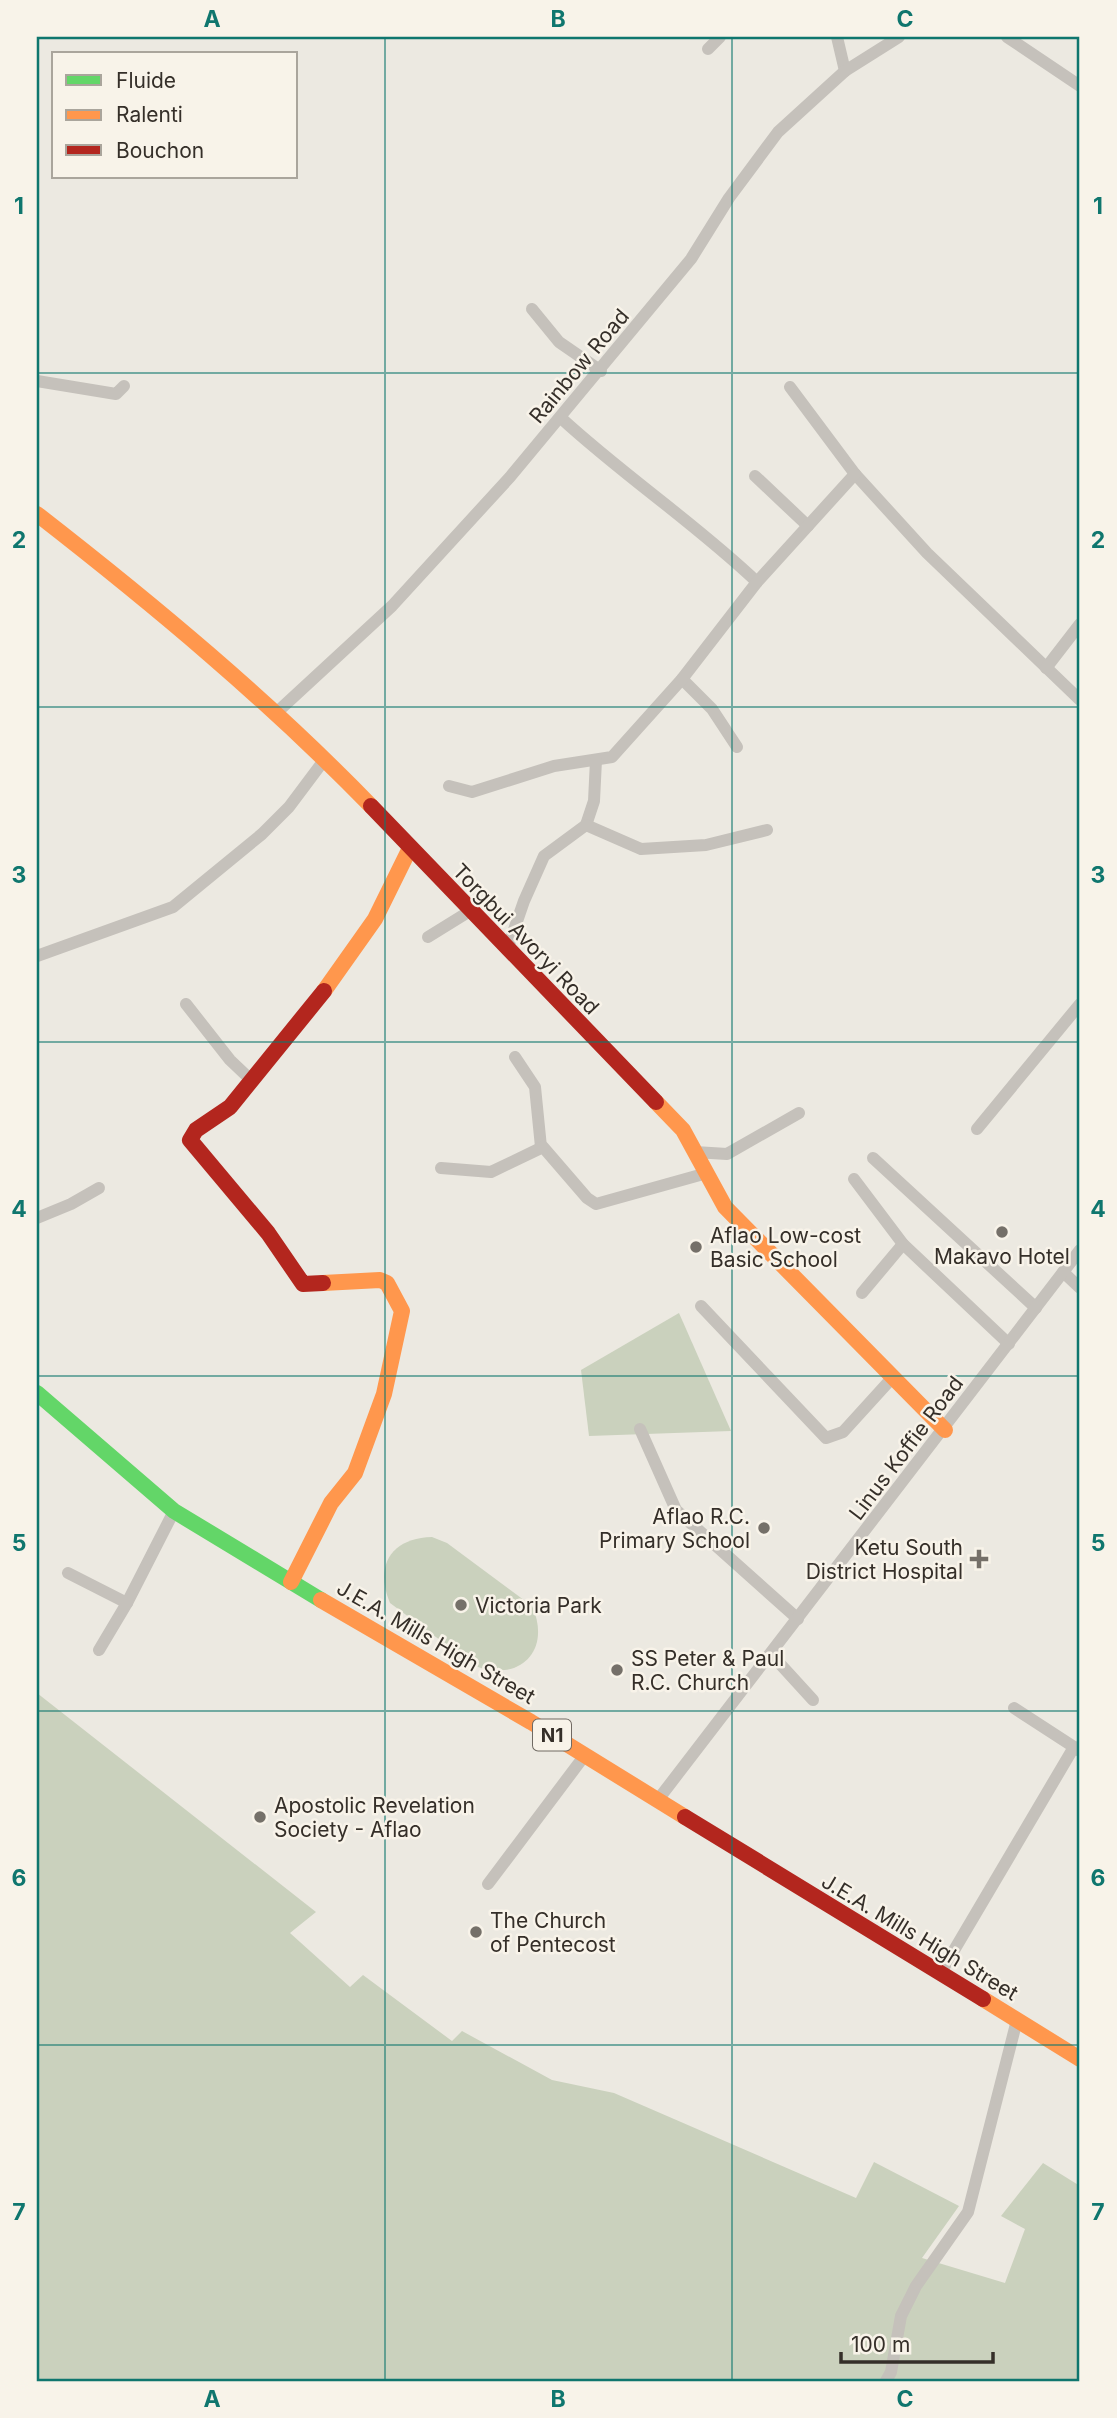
<svg xmlns="http://www.w3.org/2000/svg" width="1117" height="2418" viewBox="0 0 1117 2418" font-family="Inter,sans-serif">
<style>
.green{fill:#cad1bd}
.lines{fill:none;stroke-linecap:round;stroke-linejoin:round}
.street{stroke:#c5c1bb;stroke-width:12}
.fast{stroke:#63d668;stroke-width:16}
.slow{stroke:#ff974d;stroke-width:16}
.jam{stroke:#b3261e;stroke-width:16}
.grid{fill:none;stroke:#0f766e;stroke-width:2;stroke-opacity:0.55}
.poi-dot{fill:#757069;stroke:#f8f3e9;stroke-width:2.5}
.labels{text-anchor:middle;dominant-baseline:central;stroke-width:5;stroke-linejoin:round;paint-order:stroke}
.shield{fill:#f8f3e9;stroke:#706a63;stroke-width:2}
.shield-label{font-size:19px;font-weight:bold;fill:#352f29}
.street-label{font-size:21px;fill:#352f29;stroke:#f8f3e9}
.poi-label{font-size:21px;fill:#352f29;stroke:#f8f3e9;text-anchor:start}
.neatline{fill:none;stroke:#0f766e;stroke-width:2.5}
.grid-label{font-size:23px;text-anchor:middle;font-weight:bold;fill:#0f766e}
</style>
<rect width="100%" height="100%" fill="#ece9e1"/>
<g class="green">
<polygon points="679,1313 731,1431 589,1436 581,1370"/>
<path d="M432 1537 447 1543 532 1606C552 1650 520 1683 475 1666L390 1603C374 1566 391 1538 432 1537Z"/>
<polygon points="37,1693 316,1912 290,1933 350,1987 363,1975 452,2041 462,2031 552,2080 614,2093 856,2198 874,2162 959,2206 922,2258 1005,2283 1025,2229 1001,2216 1043,2163 1080,2186 1080,2381 37,2381"/>
</g>
<g class="lines">
<g class="street">
<polyline points="837,37 845,71"/>
<polyline points="1007,37 1080,86"/>
<polyline points="708,49 720,37"/>
<polyline points="532,309 559,342 601,371"/>
<polyline points="37,381 116,394 124,386"/>
<polyline points="790,387 855,474 927,553 1080,700"/>
<path d="M561 418C624 476 695 523 757 582"/>
<polyline points="755,476 808,526"/>
<polyline points="1046,668 1080,624"/>
<polyline points="682,679 712,709 737,747"/>
<polyline points="275,714 392,606 510,477 691,259 729,198 778,132 845,71 899,37"/>
<polyline points="449,786 472,792 554,766 612,757 682,679 757,582 855,474"/>
<polyline points="586,825 594,801 596,760"/>
<polyline points="428,937 470,911"/>
<polyline points="507,950 524,901 544,856 586,825 641,849 706,845 767,830"/>
<polyline points="37,956 173,907 262,834 289,807 325,759"/>
<polyline points="186,1004 230,1060 250,1079"/>
<polyline points="515,1057 535,1087 541,1147"/>
<polyline points="977,1129 1080,1004"/>
<polyline points="695,1152 727,1154 799,1113"/>
<polyline points="873,1158 1036,1308"/>
<polyline points="441,1168 491,1172 543,1147 587,1198 596,1204 707,1173"/>
<polyline points="854,1179 903,1244 1009,1344"/>
<polyline points="37,1218 71,1204 99,1188"/>
<polyline points="1063,1272 1080,1288"/>
<polyline points="862,1293 903,1244"/>
<polyline points="701,1306 826,1438 843,1432 893,1377"/>
<polyline points="640,1429 676,1510 798,1619"/>
<polyline points="68,1573 127,1603"/>
<polyline points="99,1650 127,1603 174,1511"/>
<polyline points="771,1654 813,1700"/>
<polyline points="1014,1708 1074,1747"/>
<polyline points="657,1801 1080,1250"/>
<polyline points="488,1884 585,1755"/>
<polyline points="940,1974 1074,1747 1080,1751"/>
<polyline points="886,2381 891,2372 901,2316 916,2286 968,2212 1017,2020"/>
</g>
<polyline class="fast" points="37,1393 174,1511 321,1600"/>
<g class="slow">
<path d="M37 514C154 605 268 700 371 806"/>
<polyline points="324,991 375,919 410,848"/>
<polyline points="656,1102 683,1130 725,1207 945,1430"/>
<polyline points="291,1582 331,1503 355,1473 384,1394 402,1311 387,1283 380,1280 323,1283"/>
<polyline points="321,1600 531,1722 685,1817"/>
<polyline points="983,1999 1080,2059"/>
</g>
<g class="jam">
<polyline points="371,806 656,1102"/>
<polyline points="323,1283 303,1284 268,1233 190,1140 196,1130 230,1107 324,991"/>
<polyline points="685,1817 983,1999"/>
</g>
</g>
<path class="grid" d="M385 37V2381M732 37V2381M37 373H1080M37 707H1080M37 1042H1080M37 1376H1080M37 1711H1080M37 2045H1080"/>
<g class="poi-dot">
<circle cx="1002" cy="1232" r="7"/>
<circle cx="696" cy="1247" r="7"/>
<circle cx="764" cy="1528" r="7"/>
<path d="M975.5 1548.5h7v7h7v7h-7v7h-7v-7h-7v-7h7z"/>
<circle cx="461" cy="1605" r="7"/>
<circle cx="617" cy="1670" r="7"/>
<circle cx="260" cy="1817" r="7"/>
<circle cx="476" cy="1932" r="7"/>
</g>
<g class="labels">
<rect class="shield" x="533" y="1719.5" width="38" height="31" rx="5"/>
<g class="shield-label">
<text x="552" y="1735">N1</text>
</g>
<g class="street-label">
<text transform="translate(579 366) rotate(-50)">Rainbow Road</text>
<text transform="translate(526 939) rotate(46)">Torgbui Avoryi Road</text>
<text transform="translate(906 1448) rotate(-53)">Linus Koffie Road</text>
<text transform="translate(436 1642) rotate(30)">J.E.A. Mills High Street</text>
<text transform="translate(920 1937) rotate(31)">J.E.A. Mills High Street</text>
</g>
<g class="poi-label">
<text x="710" y="1235">Aflao Low-cost<tspan x="710" dy="24">Basic School</tspan></text>
<text x="1002" y="1256" text-anchor="middle">Makavo Hotel</text>
<text x="750" y="1516" text-anchor="end">Aflao R.C.<tspan x="750" dy="24">Primary School</tspan></text>
<text x="963" y="1547" text-anchor="end">Ketu South<tspan x="963" dy="24">District Hospital</tspan></text>
<text x="475" y="1605">Victoria Park</text>
<text x="631" y="1658">SS Peter &amp; Paul<tspan x="631" dy="24">R.C. Church</tspan></text>
<text x="274" y="1805">Apostolic Revelation<tspan x="274" dy="24">Society - Aflao</tspan></text>
<text x="490" y="1920">The Church<tspan x="490" dy="24">of Pentecost</tspan></text>
</g>
</g>
<rect width="1117" height="2418" fill="none" stroke="#f8f3e9" stroke-width="77"/>
<rect x="52" y="52" width="245" height="126" fill="#f8f3e9" stroke="#aaa59c" stroke-width="2"/>
<rect x="66" y="75" width="35" height="10" fill="#63d668" stroke="#aaa59c" stroke-width="2"/>
<text x="116" y="88" font-size="21" fill="#352f29">Fluide</text>
<rect x="66" y="110" width="35" height="10" fill="#ff974d" stroke="#aaa59c" stroke-width="2"/>
<text x="116" y="122" font-size="21" fill="#352f29">Ralenti</text>
<rect x="66" y="145" width="35" height="10" fill="#b3261e" stroke="#aaa59c" stroke-width="2"/>
<text x="116" y="158" font-size="21" fill="#352f29">Bouchon</text>
<path d="M841 2352v10h152v-10" fill="none" stroke="#352f29" stroke-width="3.5"/>
<text x="851" y="2352" font-size="21" fill="#352f29" stroke="#f8f3e9" stroke-width="5" paint-order="stroke">100 m</text>
<rect x="38" y="38" width="1040" height="2342" class="neatline"/>
<g class="grid-label">
<text x="212" y="27">A</text>
<text x="558" y="27">B</text>
<text x="905" y="27">C</text>
<text x="19" y="214">1</text>
<text x="1098" y="214">1</text>
<text x="19" y="548">2</text>
<text x="1098" y="548">2</text>
<text x="19" y="883">3</text>
<text x="1098" y="883">3</text>
<text x="19" y="1217">4</text>
<text x="1098" y="1217">4</text>
<text x="19" y="1551">5</text>
<text x="1098" y="1551">5</text>
<text x="19" y="1886">6</text>
<text x="1098" y="1886">6</text>
<text x="19" y="2220">7</text>
<text x="1098" y="2220">7</text>
<text x="212" y="2407">A</text>
<text x="558" y="2407">B</text>
<text x="905" y="2407">C</text>
</g>
</svg>
